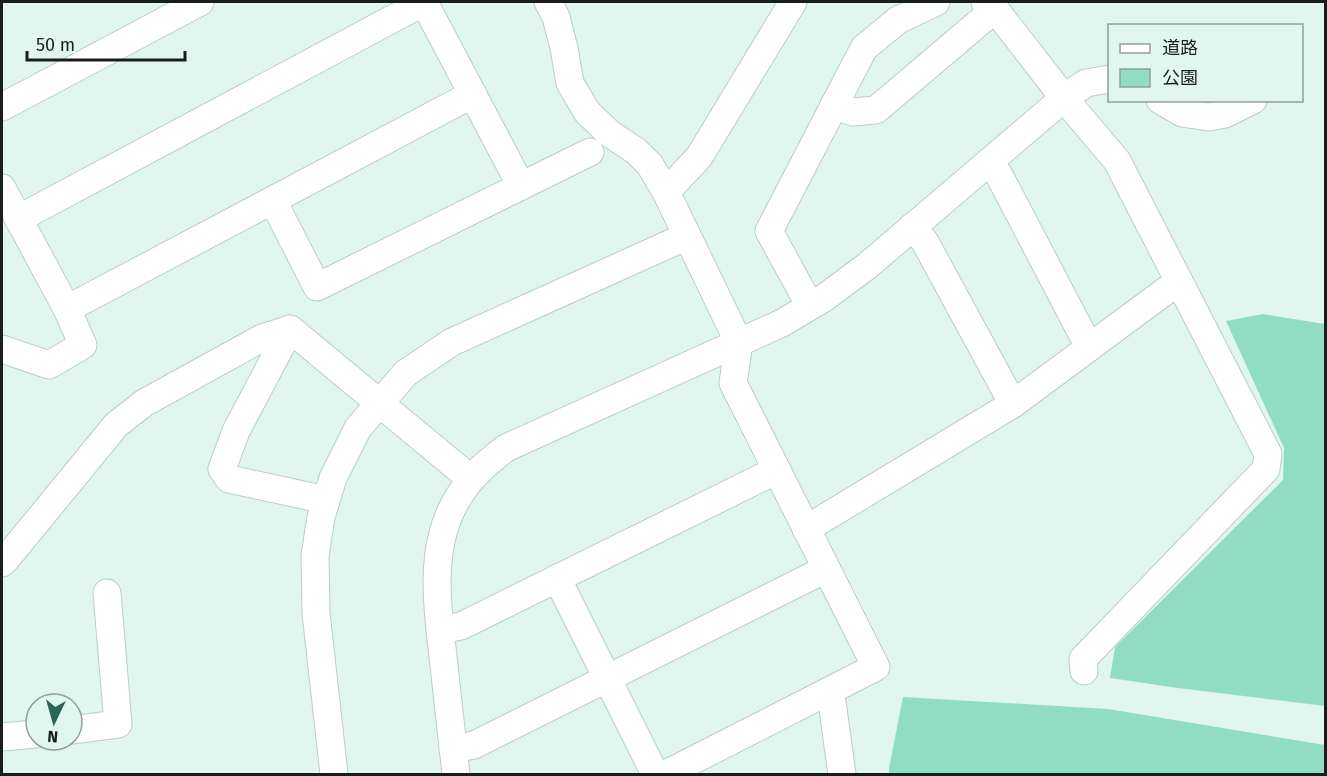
<svg xmlns="http://www.w3.org/2000/svg" width="1327" height="776" viewBox="0 0 1327 776" font-family="'Fira Sans','Noto Sans JP',sans-serif">
<style>
.green{fill:#91ddc4}
.lines{fill:none;stroke-linecap:round;stroke-linejoin:round}
.minor-casing{stroke:#b9cec6;stroke-width:29}
.minor{stroke:#fff;stroke-width:27}
</style>
<rect width="100%" height="100%" fill="#e1f6ee"/>
<g class="green">
<polygon points="1263,314 1325,324 1325,706 1178,688 1110,678 1115,647 1283,480 1284,448 1226,321"/>
<polygon points="903,697 1108,709 1325,745 1325,774 889,774 889,768"/>
</g>
<g class="lines">
<defs>
<g id="minor">
<polyline points="424,2 521,186"/>
<polyline points="548,2 556,17 564,48 570,83 587,112 609,133 636,151 650,165 666,192 739,343 733,383 876,667 666,774"/>
<polyline points="985,2 995,9 1064,98 1117,161 1268,454 1266,469 1083,659 1084,671"/>
<polyline points="1160,100 1182,113 1209,117 1225,114 1253,100"/>
<polyline points="834,105 853,112 876,110 995,9"/>
<polyline points="2,107 200,2"/>
<polyline points="989,162 999,175 1089,347"/>
<polyline points="2,188 67,309 83,345 49,365 2,349"/>
<polyline points="666,192 699,157 793,2"/>
<polyline points="273,201 317,287 590,152"/>
<polyline points="18,219 424,2"/>
<polyline points="912,227 925,242 1013,404"/>
<polyline points="810,306 769,231 864,48 898,20 936,2"/>
<polyline points="67,309 473,94"/>
<polyline points="290,329 236,431 222,469 229,479 326,500"/>
<polyline points="806,529 1013,404 1179,281"/>
<polyline points="2,563 7,558 116,425 144,403 262,338 290,329 471,479"/>
<polyline points="557,578 655,774"/>
<polyline points="440,630 461,626 777,470"/>
<polyline points="827,692 832,702 842,774"/>
<polyline points="72,730 118,724 107,593"/>
<polyline points="2,737 36,734"/>
<polyline points="453,749 474,745 826,569"/>
<polyline points="334,774 316,613 315,556 321,517 333,478 358,428 406,373 452,342 687,236"/>
<path d="M456 774C452 738 448 702 444 666 438 607 426 545 461 493 472 475 489 461 506 448L782 323 824 298 867 266 1064 98 1086 83 1110 79"/>
</g>
</defs>
<use href="#minor" class="minor-casing"/>
<use href="#minor" class="minor"/>
</g>
<rect width="1327" height="776" fill="none" stroke="#171e1c" stroke-width="6"/>
<rect x="1108" y="24" width="195" height="78" fill="#e1f6ee" stroke="#90a09a" stroke-width="1.5"/>
<rect x="1120" y="44" width="30" height="9" fill="#ffffff" stroke="#90a09a" stroke-width="1.5"/>
<text x="1162" y="54" font-size="18" fill="#171e1c">道路</text>
<rect x="1120" y="69" width="30" height="18" fill="#91ddc4" stroke="#90a09a" stroke-width="1.5"/>
<text x="1162" y="84" font-size="18" fill="#171e1c">公園</text>
<g transform="translate(54 722) rotate(185)"><circle r="28" fill="#e1f6ee" stroke="#90a09a" stroke-width="1.5"/>
<path d="M0-4.5L10 22L0 15L-10 22Z" fill="#276755"/>
<text y="-9" font-size="16" font-weight="bold" text-anchor="middle" fill="#171e1c">N</text>
</g>
<path d="M27 51v9h158v-9" fill="none" stroke="#171e1c" stroke-width="3"/>
<text x="36" y="51" font-size="18" fill="#171e1c" stroke="#e1f6ee" stroke-width="4.5" paint-order="stroke">50 m</text>
</svg>
